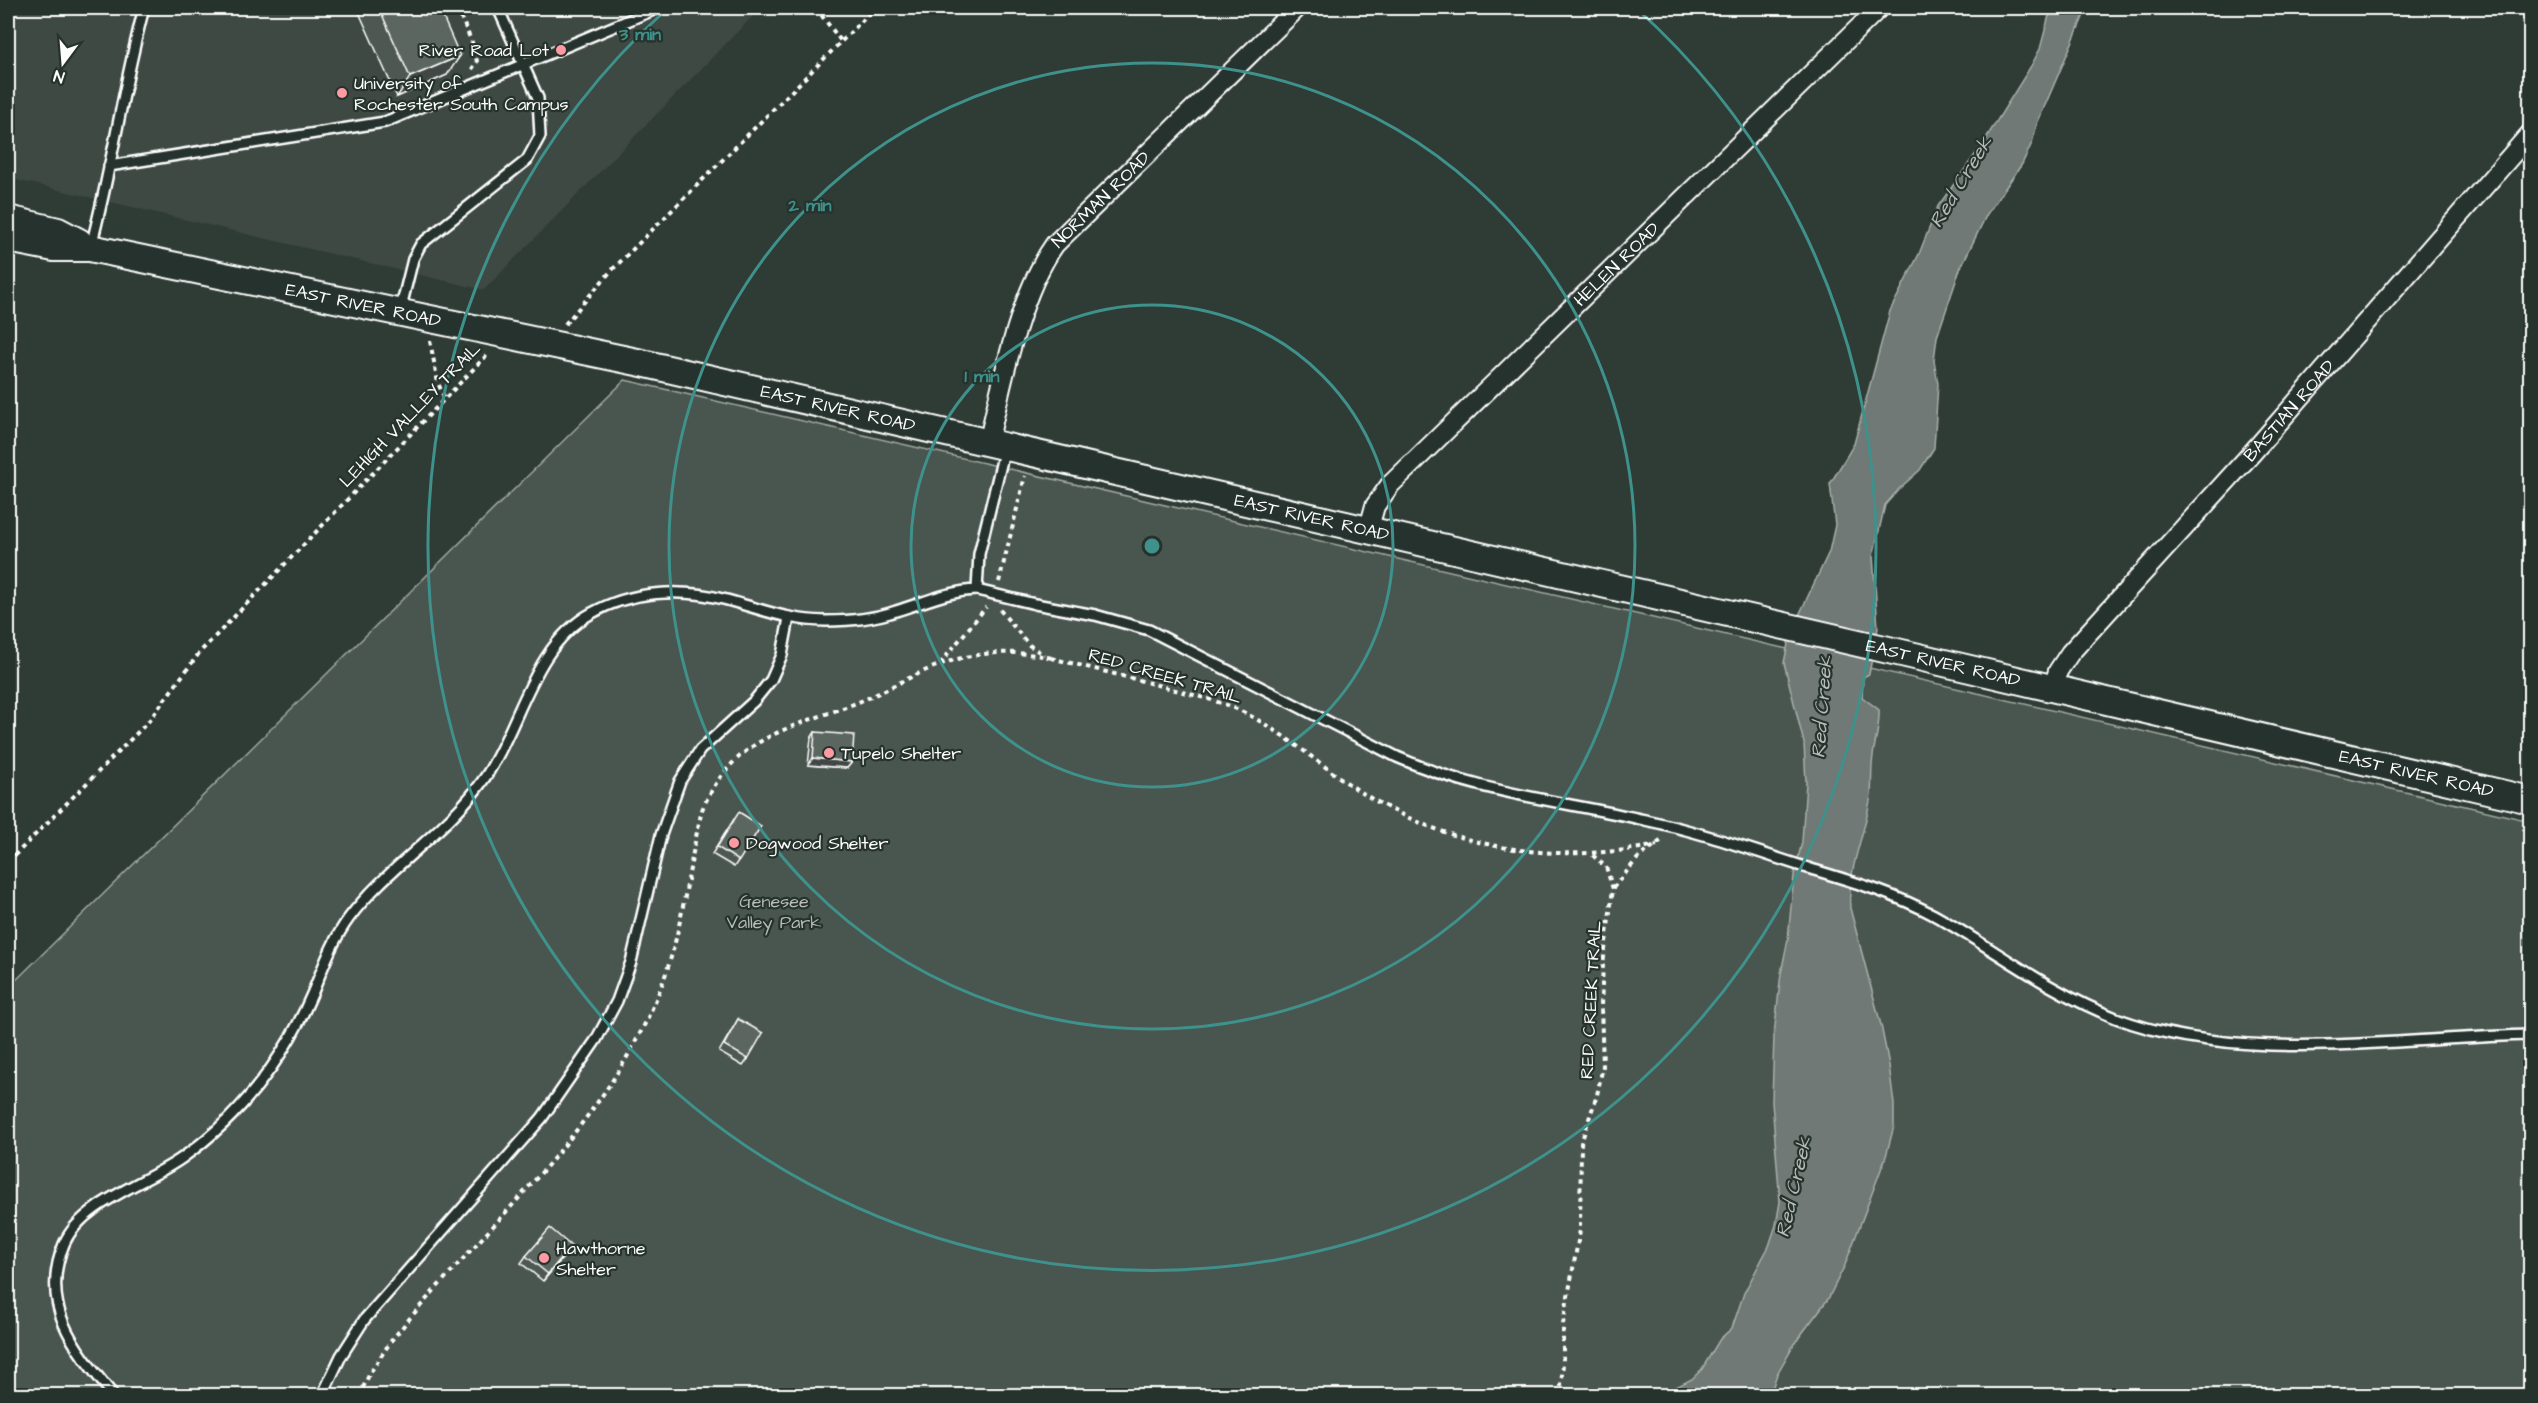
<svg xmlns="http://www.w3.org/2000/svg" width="2538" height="1403" viewBox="0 0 2538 1403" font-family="'Architects Daughter',sans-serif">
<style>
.built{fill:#3c4842}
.green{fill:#4a544f;stroke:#a4aaa7;stroke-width:1.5}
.water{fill:#707975;stroke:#a9afac;stroke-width:1.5}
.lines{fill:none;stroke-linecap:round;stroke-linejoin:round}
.lane-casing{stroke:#fff;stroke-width:14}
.street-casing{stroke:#fff;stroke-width:22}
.secondary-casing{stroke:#fff;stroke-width:30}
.path{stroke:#fff;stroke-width:4;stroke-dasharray:4.5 4.5;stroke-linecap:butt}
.lane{stroke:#26332d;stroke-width:9}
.street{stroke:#26332d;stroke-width:18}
.secondary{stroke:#26332d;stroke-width:26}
.wall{fill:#4e5853;stroke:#fff;stroke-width:1.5}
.shaded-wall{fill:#404744;stroke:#fff;stroke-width:1.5}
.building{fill:#5b6661;stroke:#fff;stroke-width:1.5}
.ring{fill:none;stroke:#3f918b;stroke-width:3}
.poi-dot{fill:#ff9aa2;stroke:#26332d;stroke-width:2}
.labels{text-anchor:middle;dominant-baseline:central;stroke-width:4.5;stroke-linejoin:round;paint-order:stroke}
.poi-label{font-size:18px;fill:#fff;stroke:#26332d;text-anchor:start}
.street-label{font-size:18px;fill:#fff;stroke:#26332d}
.park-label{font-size:18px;fill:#b7bbb9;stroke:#26332d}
.water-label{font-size:20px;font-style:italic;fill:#b8bcba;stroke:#26332d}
.centre{fill:#3f918b;stroke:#26332d;stroke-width:3}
.ring-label{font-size:18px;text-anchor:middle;font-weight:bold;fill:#3f918b;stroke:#26332d;stroke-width:4.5;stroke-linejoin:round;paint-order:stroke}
</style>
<rect width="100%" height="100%" fill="#2f3b35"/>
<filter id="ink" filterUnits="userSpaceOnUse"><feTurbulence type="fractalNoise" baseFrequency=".0167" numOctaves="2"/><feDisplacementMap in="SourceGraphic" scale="12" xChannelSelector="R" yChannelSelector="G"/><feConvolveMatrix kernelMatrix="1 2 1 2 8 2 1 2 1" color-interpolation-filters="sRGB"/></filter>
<g filter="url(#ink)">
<polygon class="built" points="8,8 761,8 484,290 8,178"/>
<polygon class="green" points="625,380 2530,821 2530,1395 8,1396 8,988"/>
<path class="water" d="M2051 8H2087L2037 124 2032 143 2022 164 1987 214 1960 269 1937 337 1934 360 1938 384 1934 448 1920 470 1900 488 1885 505 1873 556 1878 628 1869 674 1863 677 1862 697 1879 710C1880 726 1875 740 1873 756 1871 769 1872 781 1871 794 1866 833 1847 868 1850 908L1881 1025 1889 1065 1894 1104V1126L1886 1156 1845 1265 1828 1299 1794 1344 1777 1374 1770 1395 1666 1396 1672 1389 1692 1379 1702 1369 1720 1339 1732 1328 1744 1293 1769 1246 1776 1225 1780 1202 1772 1102 1774 1035 1781 973 1788 939 1794 875 1802 842 1806 782 1804 743 1784 663 1790 634 1829 552 1835 525 1830 484 1854 444 1890 311 1919 254 1938 206 1980 148 2031 66 2040 49Z"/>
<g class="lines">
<defs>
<g id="lane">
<polyline points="109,166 385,122 658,8"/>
<path d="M91 246C112 167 123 86 144 8"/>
<polyline points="400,311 413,259 421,244 527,160 540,136 538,98 498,8"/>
<path d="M977 590 1035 604 1095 615 1149 630 1397 757C1481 794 1558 800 1645 820 1702 832 1757 852 1811 869 1854 882 1895 894 1934 915 1995 949 2050 993 2116 1018 2240 1065 2400 1038 2530 1035"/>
<path d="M114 1396C76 1350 38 1307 64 1244 81 1203 147 1183 182 1158 216 1134 247 1102 271 1068 287 1045 301 1020 312 994 323 968 332 941 349 918 389 865 449 831 486 776 521 723 533 645 592 613 631 591 680 588 723 599 758 608 789 621 826 621 849 621 873 619 896 611 923 603 947 591 977 590L979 554 1005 448"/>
<polyline points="322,1396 341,1356 364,1320 542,1118 596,1040 617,1001 631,962 661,835 680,781 700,750 754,701 771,680 782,655 789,618"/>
</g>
<g id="street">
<path id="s1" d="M988 444C1002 383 1019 294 1055 244L1297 8"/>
<path id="s2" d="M1368 531 1375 506 1390 485 1879 8"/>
<path id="s3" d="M2053 688 2058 671 2070 653 2252 453 2530 134"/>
</g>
<g id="secondary">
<polyline points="8,219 58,231 79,242"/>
<path id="s4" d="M8 239 54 248H90L642 363 1906 654 2530 800"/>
</g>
</defs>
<use href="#lane" class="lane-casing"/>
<use href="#street" class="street-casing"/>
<use href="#secondary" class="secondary-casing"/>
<g class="path">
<polyline points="457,8 474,47 477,62 472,69"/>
<polyline points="816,8 841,41"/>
<polyline points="565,324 611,271 875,8"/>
<polyline points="430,341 438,383 444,397"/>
<polyline points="999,582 1025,476"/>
<polyline points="1000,610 1029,645 1044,655"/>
<path d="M1051 658C1094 669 1136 679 1179 691 1200 697 1223 702 1243 712 1287 734 1323 768 1364 794 1454 849 1553 865 1657 845"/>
<polyline points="940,664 986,607"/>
<polyline points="8,862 148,722 200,652 489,353"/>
<polyline points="1613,888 1638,858 1663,839"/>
<path d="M359 1396 370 1373 391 1341C483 1227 604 1130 659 992 683 933 687 871 702 810 710 791 722 772 738 758 768 729 823 717 861 701 897 686 931 663 971 656 999 651 1024 652 1052 658"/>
<polyline points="1560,1396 1563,1364 1563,1324 1580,1230 1581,1143 1597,1095 1603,1066 1601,1005 1603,965 1613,889 1606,867 1590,853"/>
</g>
<use href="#lane" class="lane"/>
<use href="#street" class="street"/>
<use href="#secondary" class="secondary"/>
</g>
<g class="wall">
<polygon points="357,8 439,8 447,75 397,97"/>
<polygon points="815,732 852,762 847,768 808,765 811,738"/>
<polygon points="734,819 761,826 734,867 712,854"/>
<polygon points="738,1019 748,1059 743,1066 719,1052"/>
<polygon points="567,1253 543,1281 521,1263 526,1256"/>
</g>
<g class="shaded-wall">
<polygon points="460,56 447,75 397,97 410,77"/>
<polygon points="813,758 852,762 847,768 808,765"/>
<polygon points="571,1246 567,1253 543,1281 548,1274"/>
</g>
<g class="building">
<polygon points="379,8 439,8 460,56 410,77"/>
<polygon points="815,732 854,735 852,762 813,758"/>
<polygon points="739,812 761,826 739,861 717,847"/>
<polygon points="738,1019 763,1033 748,1059 724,1045"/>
<polygon points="550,1228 571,1246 548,1274 526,1256"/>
</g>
</g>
<g class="ring">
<circle cx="1152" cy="546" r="241"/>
<circle cx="1152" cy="546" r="483"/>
<path d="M1636 8A724 724 0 1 1 668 8"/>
</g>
<g class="poi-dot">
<circle cx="561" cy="50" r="6"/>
<circle cx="342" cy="93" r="6"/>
<circle cx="829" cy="753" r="6"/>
<circle cx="734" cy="843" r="6"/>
<circle cx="544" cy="1258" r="6"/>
</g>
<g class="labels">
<g class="poi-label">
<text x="549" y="50" text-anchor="end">River Road Lot</text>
<text x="354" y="83">University of<tspan x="354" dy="21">Rochester South Campus</tspan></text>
<text x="841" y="753">Tupelo Shelter</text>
<text x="746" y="843">Dogwood Shelter</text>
<text x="556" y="1248">Hawthorne<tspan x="556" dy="21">Shelter</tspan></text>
</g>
<g class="street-label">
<text stroke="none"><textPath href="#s1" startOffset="276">NORMAN ROAD</textPath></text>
<text stroke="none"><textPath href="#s2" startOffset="368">HELEN ROAD</textPath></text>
<text stroke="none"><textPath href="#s4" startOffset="362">EAST RIVER ROAD</textPath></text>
<text stroke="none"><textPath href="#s4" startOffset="848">EAST RIVER ROAD</textPath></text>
<text stroke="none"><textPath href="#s3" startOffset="366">BASTIAN ROAD</textPath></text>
<text transform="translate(410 415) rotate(-46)">LEHIGH VALLEY TRAIL</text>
<text stroke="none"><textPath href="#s4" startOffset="1334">EAST RIVER ROAD</textPath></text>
<text stroke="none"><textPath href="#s4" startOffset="1982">EAST RIVER ROAD</textPath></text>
<text transform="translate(1165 676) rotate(16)">RED CREEK TRAIL</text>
<text stroke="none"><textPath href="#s4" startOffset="2468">EAST RIVER ROAD</textPath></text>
<text transform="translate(1591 1000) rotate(-87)">RED CREEK TRAIL</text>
</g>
<g class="park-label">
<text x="774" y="901">Genesee<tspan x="774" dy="21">Valley Park</tspan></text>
</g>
<g class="water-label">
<text transform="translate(1961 182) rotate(-59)">Red Creek</text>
<text transform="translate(1822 707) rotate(-86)">Red Creek</text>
<text transform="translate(1794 1187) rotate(-77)">Red Creek</text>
</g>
</g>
<circle cx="1152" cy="546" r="9" class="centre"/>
<g class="ring-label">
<text x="640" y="40">3 min</text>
<text x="810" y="211">2 min</text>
<text x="982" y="382">1 min</text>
</g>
<rect width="2538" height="1403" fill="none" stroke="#26332d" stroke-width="30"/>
<rect x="15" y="15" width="2508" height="1373" fill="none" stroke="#fff" stroke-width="2" filter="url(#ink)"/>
<g transform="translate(63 63) rotate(196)" stroke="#26332d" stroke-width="4.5" paint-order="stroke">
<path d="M0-4.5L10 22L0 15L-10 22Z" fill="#ffffff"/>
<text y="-9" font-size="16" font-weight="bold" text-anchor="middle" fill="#ffffff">N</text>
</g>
</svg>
